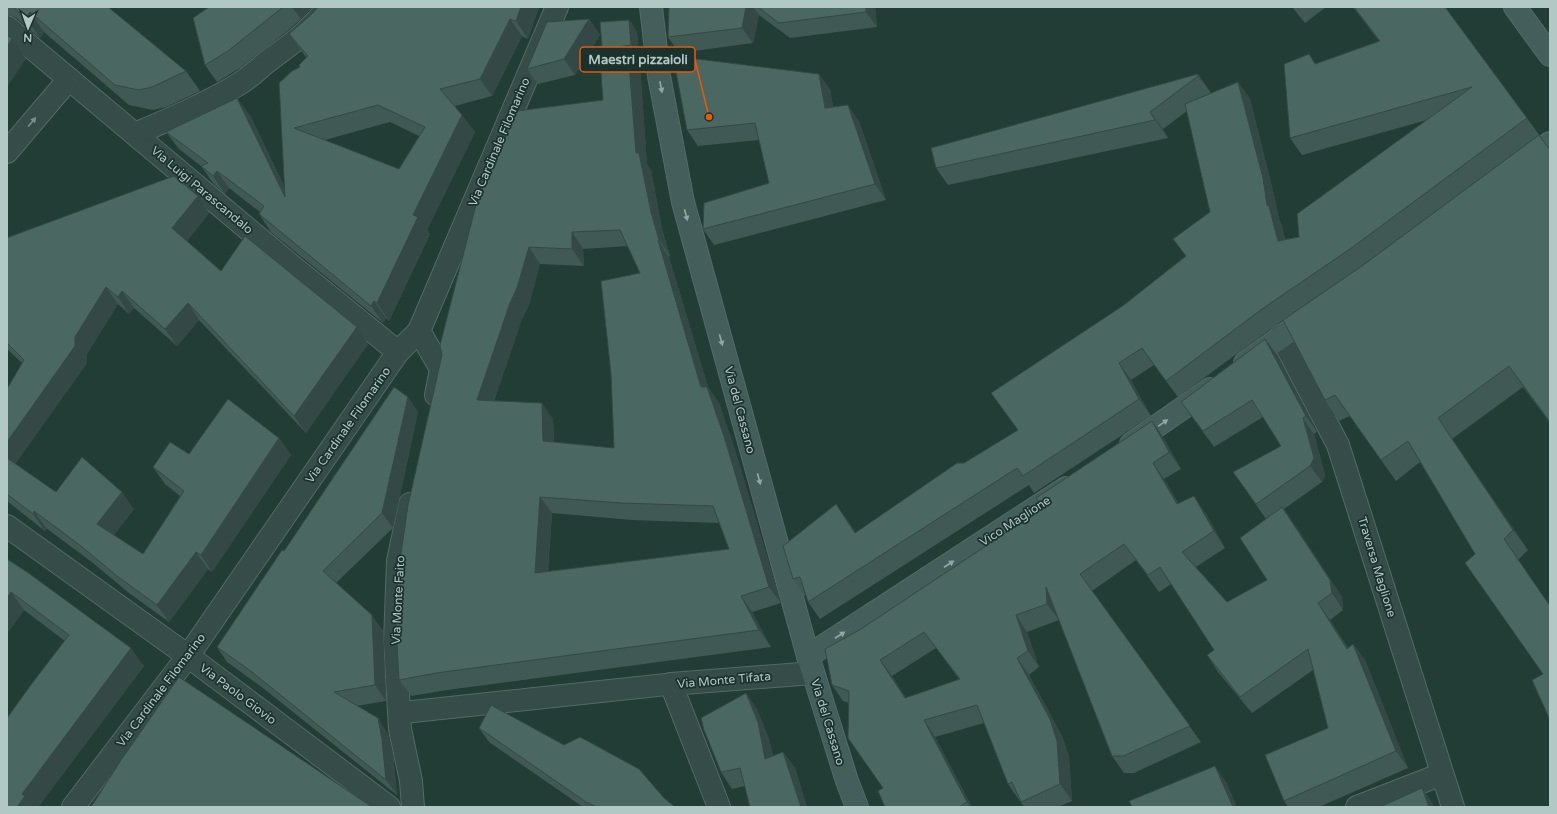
<svg xmlns="http://www.w3.org/2000/svg" width="1557" height="814" viewBox="0 0 1557 814" font-family="'Varela Round',sans-serif">
<style>
.lines{fill:none;stroke-linecap:round;stroke-linejoin:round}
.pedestrian-casing{stroke:#546a66;stroke-width:23}
.minor-casing{stroke:#546a66;stroke-width:24}
.secondary-casing{stroke:#546a66;stroke-width:24}
.pedestrian{stroke:#364c48;stroke-width:21}
.minor{stroke:#364c48;stroke-width:22}
.secondary{stroke:#445f5b;stroke-width:22}
.wall{fill:#405954;fill-rule:evenodd}
.shaded-wall{fill:#344845}
.building{fill:#4b6762;stroke:#344845;fill-rule:evenodd}
.oneway{fill:#91a8a4}
.oneway2{fill:#7a908c}
.labels{text-anchor:middle;dominant-baseline:central;stroke-width:3.5;stroke-linejoin:round;paint-order:stroke}
.street-label{font-size:12px;fill:#b2c8c4;stroke:#1b312d}
.leader{fill:none;stroke:#e8590c;stroke-width:1.5}
.callout-dot{fill:#e8590c;stroke:#1b312d;stroke-width:1.5}
.callout{fill:#1b312d;stroke:#e8590c;stroke-width:1.5}
.callout-label{font-size:13px;text-anchor:middle;font-weight:bold;fill:#b2c8c4}
</style>
<rect width="100%" height="100%" fill="#223c36"/>
<g class="lines">
<defs>
<polyline id="pedestrian" points="399,713 671,684"/>
<g id="minor">
<polyline points="7,27 292,266 398,352"/>
<path d="M135 134C170 119 206 104 239 84 251 77 261 66 272 58 293 43 313 28 328 7"/>
<polyline points="7,152 69,79"/>
<polyline points="419,331 441,369 436,395"/>
<polyline points="1281,336 1338,445 1453,807"/>
<polyline points="410,504 398,561 395,642 400,729 411,781 413,807"/>
<polyline points="7,526 188,656 389,807"/>
<polyline points="73,807 188,656 398,352 419,331 557,7"/>
<polyline points="719,807 671,684 813,673"/>
<polyline points="1357,807 1442,774"/>
</g>
<g id="secondary">
<polyline points="651,7 659,76 683,202 808,656 847,781 857,807"/>
<polyline points="1515,7 1550,55"/>
<polyline points="1523,163 1550,143"/>
<polyline points="1245,363 1313,314"/>
<polyline points="1131,444 1210,389"/>
<polyline points="808,656 1066,488"/>
</g>
</defs>
<use href="#pedestrian" class="pedestrian-casing"/>
<use href="#minor" class="minor-casing"/>
<use href="#secondary" class="secondary-casing"/>
<use href="#pedestrian" class="pedestrian"/>
<use href="#minor" class="minor"/>
<use href="#secondary" class="secondary"/>
</g>
<g class="wall">
<polygon points="7,7 108,7 186,71 200,91 166,107 153,110 129,105 44,32 40,38 15,17 9,15 7,15"/>
<polygon points="209,7 312,7 301,19 287,31 240,68 217,82 205,65"/>
<path d="M318 7H539L528 39 522 36 492 96 455 106 462 115 475 132 427 230 430 234 389 321 386 318 383 323 271 232 259 214 260 212 229 188 225 194 213 183 201 166 179 149 166 132 250 115 285 188 300 67 306 57 302 52 289 34 313 13ZM390 122 419 136 399 169 325 140Z"/>
<polygon points="669,7 875,7 877,27 790,38 759,15 753,43 679,53 668,37"/>
<polygon points="1292,7 1326,7 1305,23"/>
<polygon points="1353,7 1445,7 1527,118 1550,150 1550,423 1523,387 1452,439 1528,550 1518,560 1543,674 1475,554 1420,462 1396,481 1350,416 1339,421 1325,400 1283,320 1178,397 1154,365 1131,380 1151,416 1034,493 1029,485 820,619 808,602 806,595 804,596 793,579 848,521 856,533 964,463 1018,430 991,393 1124,305 1186,256 1173,239 1210,212 1187,111 1163,129 1168,138 948,185 936,168 1198,74 1211,93 1238,82 1250,99 1274,195 1279,219 1281,223 1285,239 1299,237 1427,120 1302,155 1290,138 1309,54 1316,64 1379,41"/>
<polygon points="589,19 600,35 575,75 538,84 527,69"/>
<path d="M629 20 637 32 639 58H634L640 66 647 164 651 170 662 229 670 256 669 257 708 387 719 403 736 453 781 603 752 612 771 647 447 690 411 696 399 680 442 355 603 100 602 47ZM628 246 640 273 614 448 554 442 553 419 494 401 522 319 529 305 540 264 584 266 583 249ZM552 513 632 520 719 523 729 549 548 572Z"/>
<polygon points="830,89 833,107 859,121 886,200 714,245 703,229 769,183 759,140 698,146 687,130"/>
<polygon points="198,196 209,213 187,241 221,271 368,344 306,433 199,320 177,346 134,308 129,314 118,304 87,354 87,363 15,464 56,492 134,509 114,535 143,554 180,496 165,484 153,467 189,454 279,438 291,455 212,572 208,569 169,622 129,593 93,563 46,528 45,531 7,501 7,389 22,363 7,349 7,238"/>
<path d="M1265 339 1277 355 1317 432 1314 434 1325 475 1322 482 1284 509 1342 597 1343 610 1330 620 1348 648 1353 644 1365 660 1408 768 1319 807H1288L1284 801 1328 728 1313 670 1252 713 1218 672 1207 655 1214 650 1171 584 1159 592 1136 560 1092 591 1201 742 1134 773H1124L1112 756 1059 620 1027 632 1039 667 1029 675 1062 736 1069 757 1072 801 1058 807H1024L1008 784 984 723 935 737 972 807H885L883 788 849 703 843 701 832 685 861 629 1043 508 1152 421 1163 437 1181 469 1164 479 1178 503 1205 512 1225 548 1196 567 1227 602 1267 580 1266 519 1233 472 1281 446 1263 417 1214 447 1181 402ZM936 648 959 679 906 698 892 676Z"/>
<polygon points="408,397 418,412 393,528 336,583 383,631 386,701 356,706 388,734 393,754 397,795 263,688 227,662 217,647"/>
<polygon points="7,559 144,666 38,807 7,807 65,641 24,610 9,631 7,629"/>
<polygon points="757,709 769,739 773,756 783,752 795,768 807,807 750,807 745,786 732,789 721,772"/>
<polygon points="479,728 564,745 664,798 675,807 583,807 489,742"/>
</g>
<g class="shaded-wall">
<polygon points="292,7 312,7 301,19"/>
<polygon points="521,7 539,7 528,39 516,21"/>
<polygon points="746,7 753,7 759,15 753,43 742,28"/>
<polygon points="866,7 875,7 877,27 866,12"/>
<polygon points="30,12 44,32 40,38 26,18"/>
<polygon points="510,19 522,36 492,96 480,79"/>
<polygon points="589,19 600,35 575,75 564,59"/>
<polygon points="629,20 637,32 639,58 631,45"/>
<polygon points="12,39 26,59 7,87 7,46"/>
<polygon points="628,50 640,66 647,164 651,170 662,229 670,256 659,240 636,153"/>
<polygon points="819,74 830,89 836,124 825,108"/>
<polygon points="1198,74 1210,91 1211,93 1198,76"/>
<polygon points="1238,82 1250,99 1274,195 1279,219 1281,223 1290,258 1278,241 1267,205"/>
<polygon points="237,98 250,115 297,214 285,197"/>
<polygon points="848,105 859,121 886,200 875,184"/>
<polygon points="1150,112 1163,129 1168,138 1155,120"/>
<polygon points="462,115 475,132 427,230 430,234 389,321 377,303 413,215"/>
<polygon points="217,171 229,188 225,194 213,176"/>
<polygon points="198,196 209,213 184,245 172,228"/>
<polygon points="572,232 583,249 584,266 572,249"/>
<polygon points="658,240 669,257 708,387 719,403 736,453 781,603 769,587 701,387"/>
<polygon points="529,247 540,264 529,305 522,319 489,416 477,400"/>
<polygon points="106,287 118,304 87,354 87,363 11,470 7,463 7,442 75,337"/>
<polygon points="122,291 134,308 129,314 118,297"/>
<polygon points="374,301 386,318 383,323 371,306"/>
<polygon points="188,303 199,320 177,346 165,329"/>
<polygon points="357,327 368,344 306,433 294,416"/>
<polygon points="1265,339 1277,355 1317,432 1306,416"/>
<polygon points="1119,363 1131,380 1151,416 1139,399"/>
<polygon points="408,397 418,412 393,528 382,513"/>
<polygon points="542,403 553,419 555,458 543,441"/>
<polygon points="1303,418 1314,434 1325,475 1322,482 1310,466"/>
<polygon points="1438,418 1452,439 1528,550 1513,530"/>
<polygon points="1152,421 1163,437 1181,469 1169,452"/>
<polygon points="279,438 291,455 212,572 201,555"/>
<polygon points="1153,463 1164,479 1188,521 1177,504"/>
<polygon points="122,492 134,509 109,541 97,524"/>
<polygon points="1194,496 1205,512 1225,548 1214,531"/>
<polygon points="540,497 552,513 546,590 535,573"/>
<polygon points="836,504 848,521 867,550 855,533"/>
<polygon points="1282,507 1294,523 1342,597 1343,610 1332,593"/>
<polygon points="34,511 46,528 45,531 33,514"/>
<polygon points="196,552 208,569 169,622 157,605"/>
<polygon points="1046,587 1059,620 1047,604"/>
<polygon points="11,592 24,610 9,631 7,628 7,598"/>
<polygon points="741,596 752,612 771,647 759,630"/>
<polygon points="1318,603 1330,620 1358,666 1347,649"/>
<polygon points="372,615 383,631 386,701 375,685"/>
<polygon points="1016,615 1027,632 1039,667 1028,651"/>
<polygon points="1353,644 1365,660 1408,768 1396,751"/>
<polygon points="131,648 144,666 38,807 17,807 22,794"/>
<polygon points="1017,658 1029,675 1062,736 1069,757 1072,801 1060,784"/>
<polygon points="880,660 892,676 917,715 905,698"/>
<polygon points="746,693 757,709 769,739 777,775 765,759"/>
<polygon points="378,718 388,734 393,754 397,795 386,780"/>
<polygon points="924,720 935,737 972,807 970,807 967,802"/>
<polygon points="783,752 795,768 807,807 801,807"/>
<polygon points="1215,766 1227,783 1237,807 1233,807"/>
<polygon points="1422,788 1435,807 1429,807"/>
</g>
<g class="building">
<polygon points="13,7 108,7 186,71 152,87 139,90 115,85 30,12 26,18"/>
<polygon points="209,7 283,7 228,51 205,65 193,18"/>
<path d="M318 7H521L516 21 510 19 480 79 440 89 462 115 413 215 418 217 377 303 374 301 371 306 259 214 264 206 217 171 213 176 201 166 208 163 166 132 237 98 285 197 279 83 292 71 300 67 299 65 308 56 289 34 313 13ZM378 105 425 127 399 169 294 128Z"/>
<polygon points="669,7 746,7 742,28 668,37"/>
<polygon points="758,7 866,7 866,12 779,23"/>
<polygon points="1354,7 1445,7 1527,118 1350,249 1262,309 1166,381 1142,348 1119,363 1139,399 1023,476 1017,468 808,602 800,577 793,579 783,546 836,504 855,533 957,463 964,463 1018,430 991,393 1124,305 1186,256 1173,239 1210,212 1185,104 1238,82 1263,178 1267,205 1269,206 1278,241 1299,237 1297,214 1472,87 1290,138 1284,64 1309,54 1315,64 1380,41"/>
<polygon points="589,19 564,59 527,69 547,22"/>
<polygon points="629,20 631,45 611,48 602,47 600,22"/>
<polygon points="7,35 12,39 7,46"/>
<path d="M599 46 628 50 636 153H639L651 212 659 240H658L701 387H707L724 436 769 587 741 596 759 630 436 673 399 680 396 625 398 574 408 505 442 355 440 345 477 201 517 111 603 100ZM620 230 640 273 601 281 611 374 614 448 543 441 542 403 477 400 510 303 517 288 529 247 572 249V232ZM540 497 621 503 713 506 729 549 535 573Z"/>
<polygon points="673,56 819,74 825,108 848,105 875,184 703,229 704,203 769,183 755,123 687,130"/>
<polygon points="1198,74 1198,76 1150,112 1155,120 936,168 931,148"/>
<polygon points="1539,135 1550,150 1550,422 1509,366 1438,418 1513,530 1504,539 1550,606 1550,720 1532,680 1543,674 1465,563 1475,554 1408,441 1381,460 1335,395 1325,400 1283,320 1362,266"/>
<polygon points="174,176 198,196 172,228 221,271 245,236 357,327 294,416 188,303 165,329 122,291 118,297 106,287 75,337 75,346 7,442 7,389 24,360 7,343 7,238 9,237"/>
<polygon points="1265,339 1306,416 1303,418 1314,458 1310,466 1256,504 1233,472 1281,446 1252,400 1203,431 1181,402"/>
<polygon points="394,387 408,397 382,513 323,571 372,615 375,685 334,692 378,718 382,739 386,780 252,672 217,647 282,550 284,551"/>
<polygon points="228,399 279,438 201,555 196,552 157,605 117,576 81,546 34,511 33,514 7,494 7,458 56,492 82,457 122,492 97,524 143,554 184,491 153,467 170,442 189,454"/>
<path d="M1152 421 1169 452 1153 463 1177 504 1194 496 1214 531 1182 552 1227 602 1267 580 1240 538 1282 507 1330 580 1332 593 1318 603 1347 649 1353 644 1396 751 1284 801 1265 755 1328 728 1308 649 1240 697 1207 655 1214 650 1160 567 1148 575 1124 544 1080 574 1190 726 1123 756H1112L1046 587 1047 604 1016 615 1028 651 1017 658 1050 719 1057 741 1060 784 1021 802 1012 782 1008 784 977 705 924 720 967 802 959 807H885L878 791 883 788 848 738 849 691 832 685 825 649 861 629 1043 508 1036 498ZM924 632 960 679 905 698 880 660Z"/>
<polygon points="7,559 27,572 131,648 22,794 25,796 17,807 7,807 7,718 33,682 69,635 11,592 7,598"/>
<polygon points="179,677 372,807 91,807 121,760"/>
<polygon points="746,693 758,722 765,759 783,752 801,807 750,807 740,768 721,772 704,730 701,718"/>
<polygon points="491,705 564,745 580,737 639,769 664,798 675,807 597,807 586,802 479,728"/>
<polygon points="1215,766 1233,807 1132,807 1129,801"/>
<polygon points="1422,788 1429,807 1380,807"/>
</g>
<defs><path id="oneway-solid" d="M-6-.8H1V-3.2L6.5 0L1 3.2V.8H-6Z"/></defs>
<g class="oneway">
<use href="#oneway-solid" transform="translate(661 87) rotate(79)"/>
<use href="#oneway-solid" transform="translate(686 215) rotate(75)"/>
<use href="#oneway-solid" transform="translate(721 340) rotate(75)"/>
<use href="#oneway-solid" transform="translate(1163 423) rotate(-34)"/>
<use href="#oneway-solid" transform="translate(759 479) rotate(75)"/>
<use href="#oneway-solid" transform="translate(949 564) rotate(-33)"/>
<use href="#oneway-solid" transform="translate(840 635) rotate(-33)"/>
</g>
<use class="oneway2" href="#oneway-solid" transform="translate(32 122) rotate(-49)"/>
<g class="labels">
<g class="street-label">
<text transform="translate(499 142) rotate(-67)">Via Cardinale Filomarino</text>
<text transform="translate(202 190) rotate(40)">Via Luigi Parascandalo</text>
<text transform="translate(740 410) rotate(75)">Via del Cassano</text>
<text transform="translate(348 425) rotate(-55)">Via Cardinale Filomarino</text>
<text transform="translate(1015 521) rotate(-33)">Vico Maglione</text>
<text transform="translate(1377 567) rotate(73)">Traversa Maglione</text>
<text transform="translate(398 600) rotate(-87)">Via Monte Faito</text>
<text transform="translate(724 680) rotate(-5)">Via Monte Tifata</text>
<text transform="translate(161 690) rotate(-53)">Via Cardinale Filomarino</text>
<text transform="translate(238 694) rotate(37)">Via Paolo Giovio</text>
<text transform="translate(828 722) rotate(73)">Via del Cassano</text>
</g>
</g>
<path class="leader" d="M709 117L695 60"/>
<circle class="callout-dot" cx="709" cy="117" r="4"/>
<rect class="callout" x="580" y="47" width="115" height="25" rx="4"/>
<g class="callout-label">
<text x="638" y="64">Maestri pizzaioli</text>
</g>
<rect width="1557" height="814" fill="none" stroke="#b2c8c4" stroke-width="16"/>
<g transform="translate(28 28) rotate(182)" stroke="#1b312d" stroke-width="3" paint-order="stroke">
<path d="M0-3L7 15L0 10L-7 15Z" fill="#b2c8c4"/>
<text y="-6" font-size="11" font-weight="bold" text-anchor="middle" fill="#b2c8c4">N</text>
</g>
</svg>
